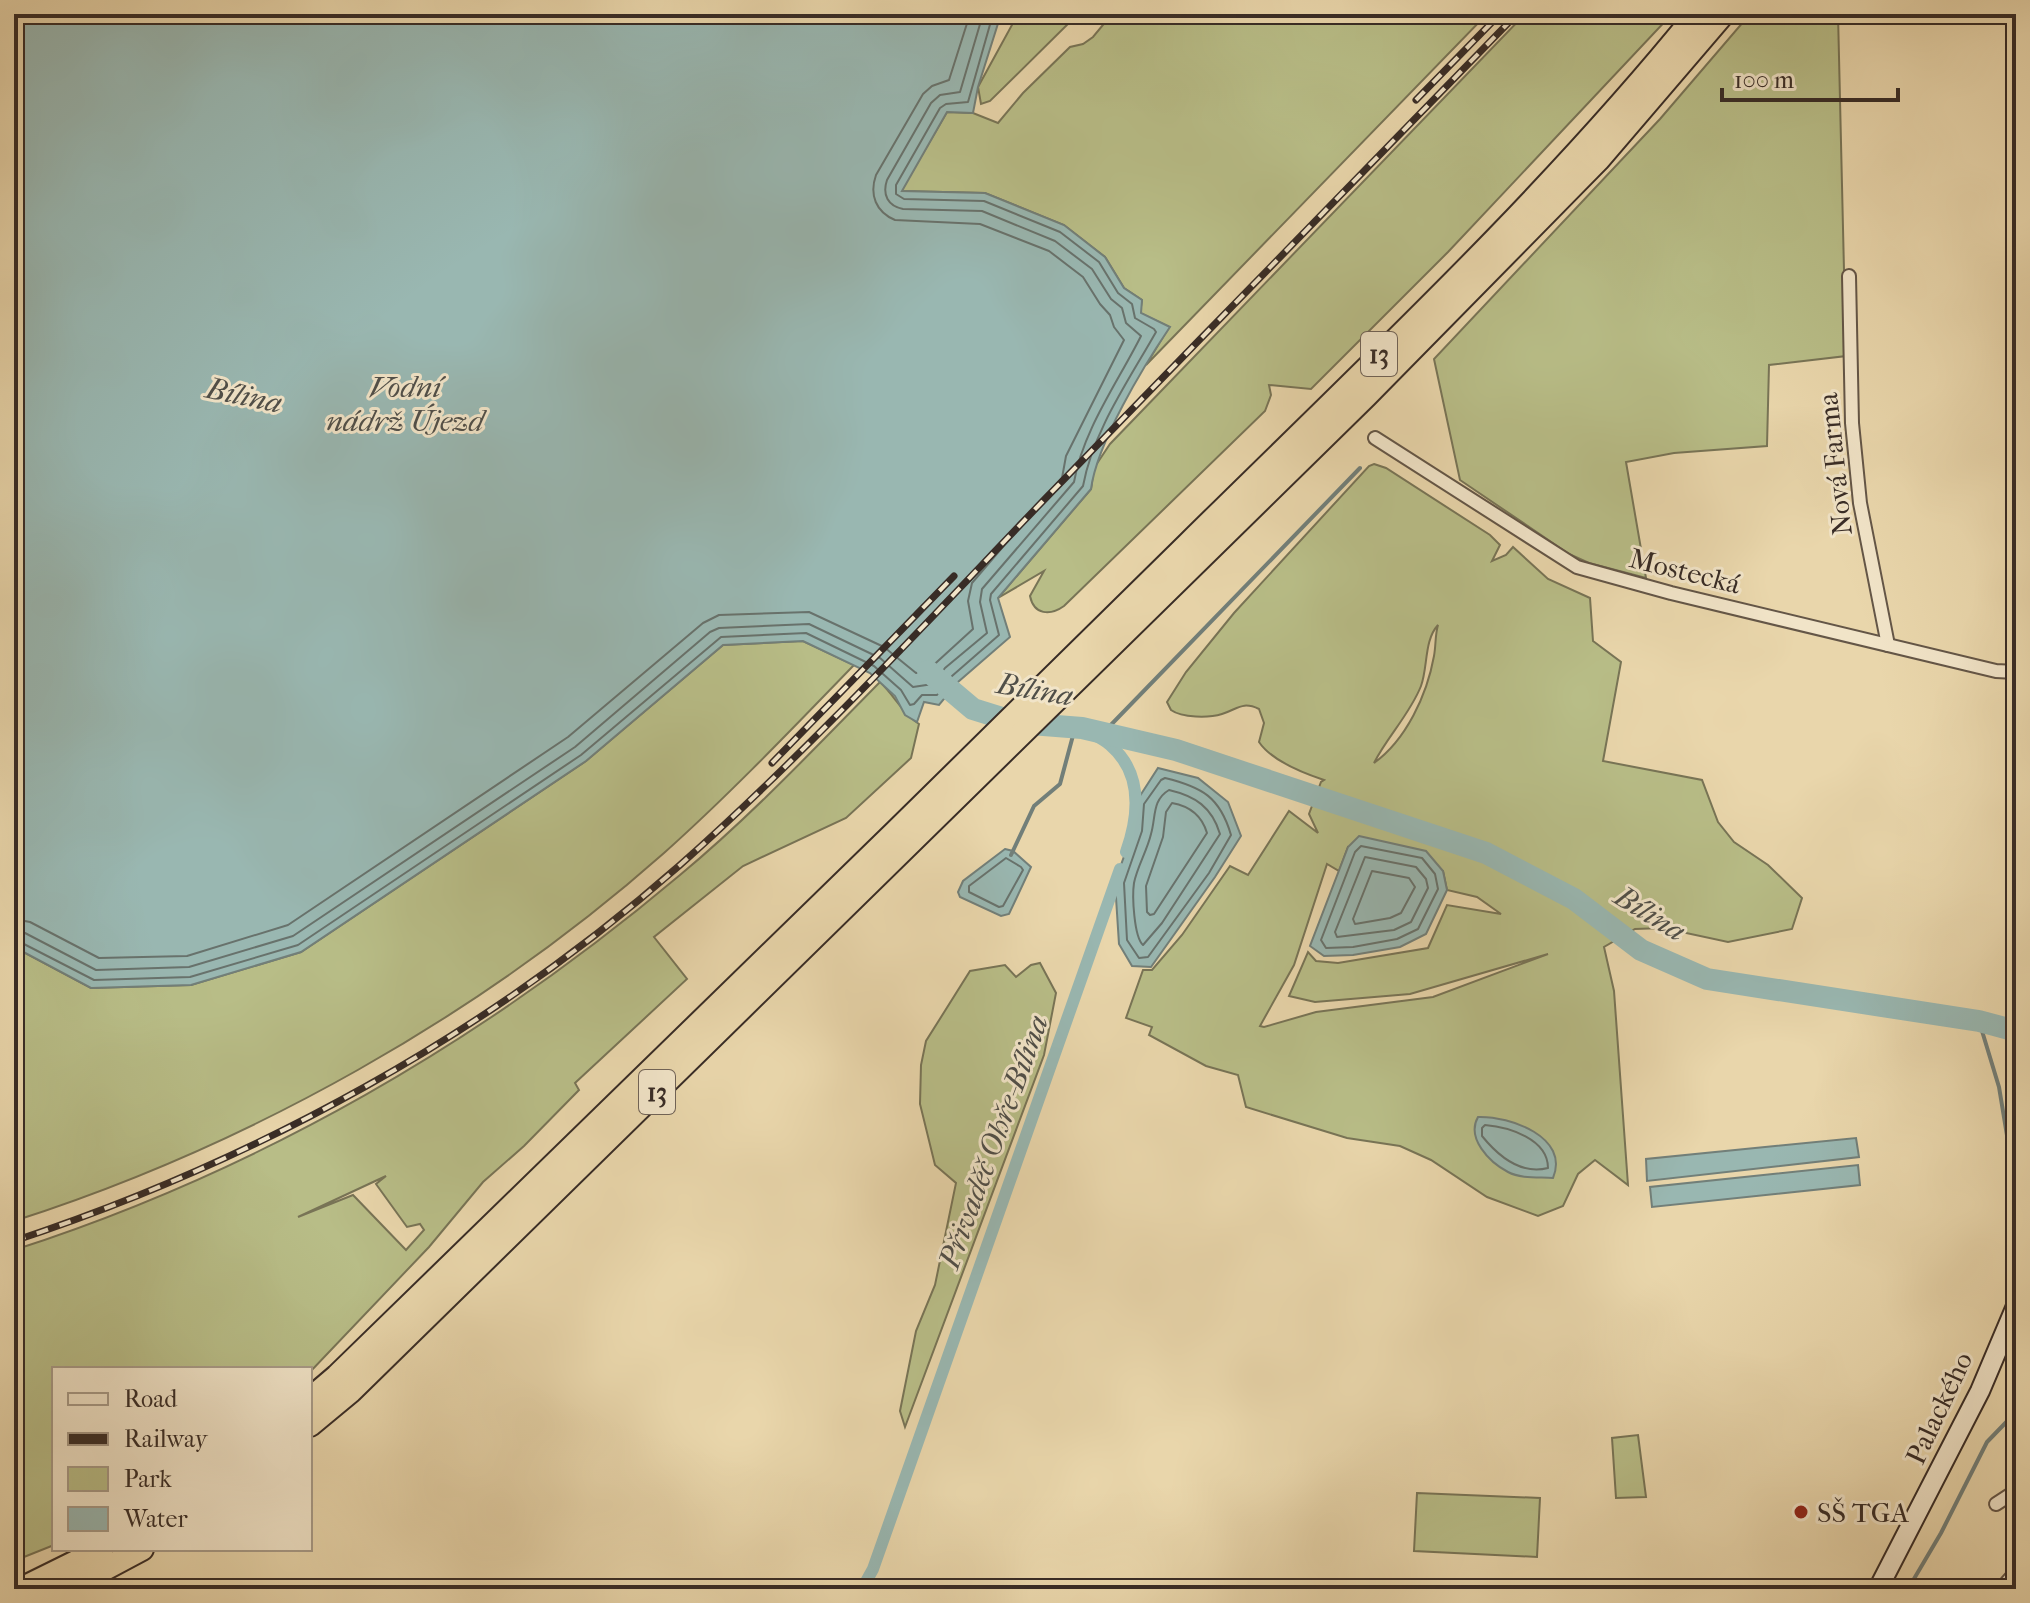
<svg xmlns="http://www.w3.org/2000/svg" width="2030" height="1603" viewBox="0 0 2030 1603" font-family="'IM FELL French Canon',serif">
<style>
.green{fill:#b8bd87;stroke:#787456;stroke-width:2;fill-rule:evenodd}
.water{fill:#99b7b1;stroke:#727f79;stroke-width:2}
.lines{fill:none;stroke-linecap:round;stroke-linejoin:round}
.shore{stroke:#68726c;stroke-width:2}
.stream{stroke:#727f79;stroke-width:4}
.canal{stroke:#99b7b1;stroke-width:12}
.river{stroke:#99b7b1;stroke-width:22}
.street-casing{stroke:#645647;stroke-width:16}
.secondary-casing{stroke:#382c26;stroke-width:22}
.highway-casing{stroke:#382c26;stroke-width:26}
.street{stroke:#f1e4c8;stroke-width:12}
.secondary{stroke:#f1e4c8;stroke-width:18}
.highway{stroke:#e9d6ab;stroke-width:22}
.rail-casing{stroke:#382c26;stroke-width:7}
.rail{stroke:#f1e4c8;stroke-width:4;stroke-dasharray:12;stroke-linecap:butt}
.poi-dot{fill:#8f2418;stroke:#f1e4c8;stroke-width:3}
.labels{text-anchor:middle;dominant-baseline:central;stroke-width:6;stroke-linejoin:round;paint-order:stroke}
.shield{fill:#f1e4c8;stroke:#706357;stroke-width:2}
.shield-label{font-size:26px;font-weight:bold;fill:#382c26}
.street-label{font-size:28px;fill:#382c26;stroke:#f1e4c8}
.poi-label{font-size:28px;fill:#382c26;stroke:#f1e4c8;text-anchor:start}
.water-label{font-size:30px;font-style:italic;fill:#504f49;stroke:#f1e4c8}
</style>
<rect width="100%" height="100%" fill="#e9d6ab"/>
<filter id="stains"><feTurbulence type="fractalNoise" baseFrequency=".0025" numOctaves="4"/><feColorMatrix values="0 0 0 0 .2 0 0 0 0 .09 0 0 0 0 .02 0 0 0 .5 -.17"/></filter>
<radialGradient id="worn" r=".72"><stop offset=".6" stop-color="#630" stop-opacity="0"/><stop offset="1" stop-color="#630" stop-opacity=".3"/></radialGradient>
<g class="green">
<polygon points="1018,14 1078,14 990,101 981,104 978,87"/>
<polygon points="1112,14 1487,14 1146,365 1169,327 1140,313 1142,300 1124,288 1105,257 1064,225 985,193 901,191 947,112 973,113 998,123 1023,93 1070,47 1083,44 1093,37"/>
<path d="M1525 14H1672L1448 252 1311 389 1269 385 1271 395 1265 411 1064 606C1050 616 1034 615 1030 596L1044 571 998 598 1091 489 1094 468 1110 444Z"/>
<polygon points="1750,14 1838,14 1846,356 1769,365 1767,446 1674,453 1626,462 1646,578 1589,563 1569,554 1460,480 1434,359 1660,119"/>
<path d="M1374 464 1386 468 1490 535 1500 545 1492 561 1506 555 1513 547 1548 579 1590 598 1593 641 1621 662 1603 761 1702 780 1718 822 1734 842 1768 865 1802 898 1792 929 1728 942 1663 928 1635 929 1604 947 1614 991 1628 1185 1595 1160 1578 1174 1563 1206 1538 1216 1487 1197 1431 1160 1400 1146 1347 1138 1246 1107 1238 1075 1206 1066 1149 1035 1152 1027 1126 1018 1143 970H1152L1182 935 1230 866 1248 875 1289 811 1318 833 1309 814 1321 782 1324 780C1303 773 1271 760 1259 742L1264 723 1259 709C1242 701 1238 709 1222 714 1209 718 1182 718 1171 710L1167 702 1186 672 1234 613 1369 466ZM1438 625C1435 635 1436 645 1434 656 1427 695 1406 740 1374 763 1387 737 1410 714 1421 686 1428 667 1424 640 1438 625ZM1348 847 1443 871 1447 890 1477 897 1501 914 1447 905 1428 948 1338 963 1316 961 1308 952 1289 996 1315 1002 1410 994 1548 954 1433 997 1316 1012 1264 1027 1260 1026 1294 965 1327 864 1339 871Z"/>
<path d="M803 641 854 665C792 729 730 794 664 853 480 1016 248 1146 14 1221V947L91 988 191 985 301 952 586 761 723 645Z"/>
<path d="M880 682C895 696 902 713 919 724L911 758 846 818 743 866 654 937 687 979 575 1083 579 1090 524 1146 483 1182 429 1247 310 1372V1369H54V1545L14 1561V1250C259 1171 483 1041 680 875 751 816 815 748 880 682ZM386 1176 376 1184 407 1227 420 1224 424 1230 406 1250 353 1195 298 1217Z"/>
<polygon points="1040,963 1056,993 1044,1055 905,1427 900,1411 916,1331 935,1285 956,1183 935,1165 920,1104 921,1065 926,1041 970,971 1005,965 1016,977 1031,965"/>
<polygon points="1638,1435 1646,1497 1616,1498 1612,1438"/>
<polygon points="1417,1493 1540,1498 1537,1557 1414,1551"/>
</g>
<g class="water">
<path d="M14 14H1001L978 87 973 113 947 112 902 191 985 193 1064 225 1105 257 1124 288 1142 300 1141 313 1170 327C1143 367 1097 443 1091 489L998 598 1010 637 958 682 939 705 924 702 917 722 905 715 895 696 870 673 803 641 723 645 586 761 301 952 191 985 91 988 14 947Z"/>
<polygon points="1158,768 1198,778 1228,802 1241,836 1215,877 1151,967 1132,966 1119,944 1115,882 1134,828 1136,802"/>
<polygon points="1359,836 1426,851 1443,871 1447,890 1426,934 1400,947 1353,955 1324,956 1310,946 1348,847"/>
<polygon points="1005,849 1013,851 1031,867 1009,914 1001,916 960,897 958,892 963,881"/>
<path d="M1478 1117C1510 1116 1570 1137 1553 1178 1539 1177 1521 1179 1508 1172 1489 1162 1466 1138 1478 1117Z"/>
<polygon points="1856,1138 1859,1157 1647,1181 1646,1159"/>
<polygon points="1858,1165 1860,1185 1652,1207 1650,1187"/>
</g>
<g class="lines">
<g class="shore">
<path d="M1165 778C1202 787 1220 797 1231 835L1209 873 1148 957 1139 958 1127 940 1124 883 1142 831 1144 804 1161 780Z"/>
<path d="M1169 790C1195 796 1212 807 1220 834L1162 923 1143 945C1134 937 1132 896 1134 883 1137 867 1147 851 1151 834 1156 817 1152 800 1169 790Z"/>
<path d="M1172 803C1189 806 1202 816 1207 833L1154 914 1150 915 1147 912 1146 886 1163 837 1166 812Z"/>
<polygon points="1361,846 1422,858 1435,874 1438,889 1418,929 1397,939 1353,947 1326,948 1321,940 1355,852"/>
<polygon points="1365,857 1416,867 1426,879 1428,888 1411,922 1394,930 1337,937 1335,932"/>
<polygon points="1006,858 1021,867 1023,870 1003,906 999,907 969,892 969,886"/>
<polygon points="1372,871 1409,878 1415,887 1401,913 1390,918 1355,924 1353,919"/>
<path d="M14 919 30 922 99 958 187 956 288 925 568 737 703 623 719 615 809 612 884 647 916 673 927 671 973 629 968 601 972 583 1062 478 1066 456 1124 340 1114 327 1110 315 1100 304 1083 277 1049 251 980 224 895 220C876 212 869 195 876 175L923 94 932 86 949 80 970 14"/>
<path d="M14 931 25 933 96 970 189 967 293 936 575 747 710 632 719 628 809 624 880 658 913 687 933 684 945 668 987 633 980 602 982 589 1074 482C1083 430 1118 382 1141 336L1126 323 1122 308 1111 299 1092 269 1055 241 982 211 903 209C888 206 882 195 887 180L931 103 940 95 960 92 983 14"/>
<path d="M14 941 20 942 94 980 190 977 298 945 581 755 721 637 806 633 874 666 901 690 910 705 914 704 922 695H937L952 676 999 635 990 600 991 594 1083 486C1093 431 1129 380 1156 332L1154 329 1135 318 1132 304 1118 293 1099 262 1060 232 984 201 904 199 896 194V185L940 108 946 104 968 102 993 14"/>
<path d="M1485 1125C1509 1127 1548 1139 1548 1168 1521 1175 1499 1157 1482 1136V1128Z"/>
</g>
<g class="stream">
<polyline points="1104,732 1360,468"/>
<polyline points="1011,855 1034,806 1060,784 1075,728"/>
<polyline points="1979,1021 1999,1087 2016,1190"/>
<polyline points="1908,1589 1941,1533 1987,1442 2016,1412"/>
</g>
<g class="canal">
<path d="M1082 728C1091 734 1102 738 1110 745 1143 773 1139 815 1126 852"/>
<polyline points="862,1589 873,1569 1120,869"/>
</g>
<polyline class="river" points="928,671 973,709 1018,723 1082,728 1176,750 1486,853 1574,899 1641,950 1707,979 1979,1021 2016,1031"/>
<defs>
<g id="street">
<polyline points="1849,276 1852,423 1860,503 1888,645"/>
<polyline points="1375,438 1577,567 1671,593 1996,671 2016,672"/>
<polyline points="1996,1504 2016,1491"/>
<polyline points="2001,1589 2016,1572"/>
</g>
<polyline id="secondary" points="1878,1589 1980,1391 2016,1306"/>
<g id="highway">
<path d="M310 1399 337 1376C621 1100 906 823 1188 544 1362 372 1543 204 1697 14"/>
<polyline points="310,1425 351,1391 1366,396 1598,160 1723,14"/>
<polyline points="21,1589 102,1549"/>
<polyline points="67,1589 142,1549"/>
</g>
</defs>
<use href="#street" class="street-casing"/>
<use href="#secondary" class="secondary-casing"/>
<use href="#highway" class="highway-casing"/>
<use href="#street" class="street"/>
<use href="#secondary" class="secondary"/>
<use href="#highway" class="highway"/>
<defs>
<g id="rail">
<polyline points="1416,100 1500,14"/>
<polyline points="772,763 954,576"/>
<path d="M14 1241C256 1161 488 1034 680 865 808 751 924 625 1042 502 1200 339 1359 176 1517 14"/>
</g>
</defs>
<use href="#rail" class="rail-casing"/>
<use href="#rail" class="rail"/>
</g>
<circle class="poi-dot" cx="1801" cy="1512" r="8"/>
<g class="labels">
<g class="shield">
<rect x="1361" y="332" width="36" height="44" rx="6"/>
<rect x="639" y="1070" width="36" height="44" rx="6"/>
</g>
<g class="shield-label">
<text x="1379" y="354">13</text>
<text x="657" y="1092">13</text>
</g>
<g class="street-label">
<text transform="translate(1835 464) rotate(-96)">Nová Farma</text>
<text transform="translate(1685 571) rotate(14)">Mostecká</text>
<text transform="translate(1939 1408) rotate(-65)">Palackého</text>
</g>
<g class="poi-label">
<text x="1817" y="1512">SŠ TGA</text>
</g>
<g class="water-label">
<text x="405" y="387">Vodní<tspan x="405" dy="34">nádrž Újezd</tspan></text>
<text transform="translate(244 396) rotate(12)">Bílina</text>
<text transform="translate(1035 690) rotate(10)">Bílina</text>
<text transform="translate(1650 914) rotate(32)">Bílina</text>
<text transform="translate(994 1142) rotate(-70)">Přivaděč Ohře-Bílina</text>
</g>
</g>
<rect width="2030" height="1603" fill="none" stroke="#e9d6ab" stroke-width="48"/>
<rect x="16" y="16" width="1998" height="1571" fill="none" stroke="#382c26" stroke-width="4"/>
<rect x="24" y="24" width="1982" height="1555" fill="none" stroke="#382c26" stroke-width="2"/>
<rect x="52" y="1367" width="260" height="184" fill="#f1e4c8" stroke="#a79a87" stroke-width="2"/>
<rect x="68" y="1393" width="40" height="12" fill="#f1e4c8" stroke="#a79a87" stroke-width="2"/>
<text x="124" y="1407" font-size="24" fill="#382c26">Road</text>
<rect x="68" y="1433" width="40" height="12" fill="#382c26" stroke="#a79a87" stroke-width="2"/>
<text x="124" y="1447" font-size="24" fill="#382c26">Railway</text>
<rect x="68" y="1467" width="40" height="24" fill="#b8bd87" stroke="#a79a87" stroke-width="2"/>
<text x="124" y="1487" font-size="24" fill="#382c26">Park</text>
<rect x="68" y="1507" width="40" height="24" fill="#99b7b1" stroke="#a79a87" stroke-width="2"/>
<text x="124" y="1527" font-size="24" fill="#382c26">Water</text>
<path d="M1722 88v12h176v-12" fill="none" stroke="#382c26" stroke-width="4"/>
<text x="1734" y="88" font-size="24" fill="#382c26" stroke="#f1e4c8" stroke-width="6" paint-order="stroke">100 m</text>
<rect width="100%" height="100%" filter="url(#stains)"/>
<rect width="100%" height="100%" fill="url(#worn)"/>
</svg>
